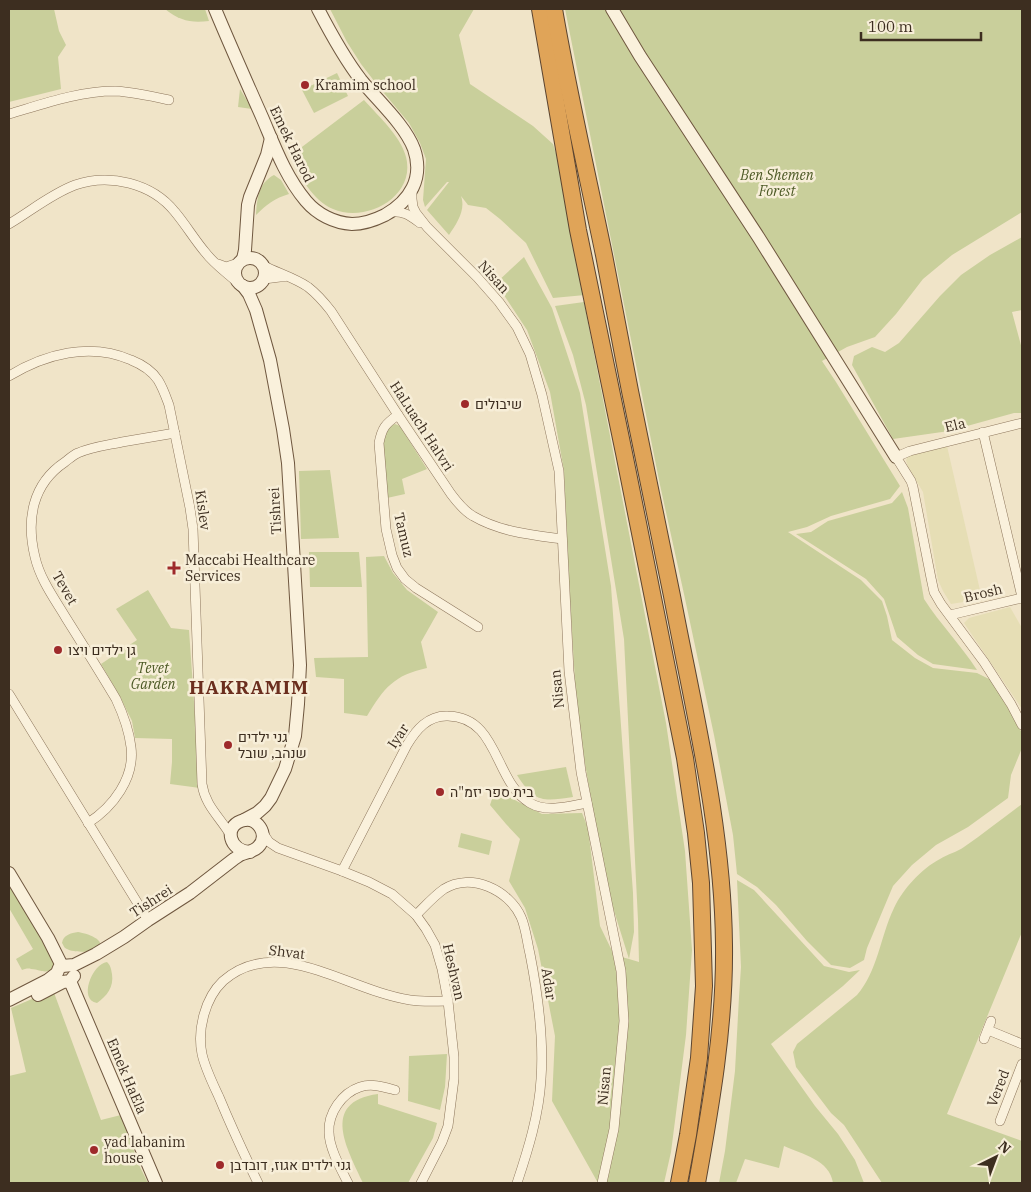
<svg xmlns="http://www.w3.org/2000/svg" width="1031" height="1192" viewBox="0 0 1031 1192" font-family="'IBM Plex Serif',Heebo,serif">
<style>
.farmland{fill:#e6deb5}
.green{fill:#c9cf9b}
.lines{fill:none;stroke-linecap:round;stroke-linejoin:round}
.street-casing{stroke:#8d765c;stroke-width:10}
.secondary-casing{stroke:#6f573f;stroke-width:14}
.highway-casing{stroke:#5b4430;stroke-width:18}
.street{stroke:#faf1dc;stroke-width:9}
.secondary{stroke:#faf1dc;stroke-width:12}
.highway{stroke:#e0a458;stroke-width:16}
.poi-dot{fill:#9e2a2b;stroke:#f7eed8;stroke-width:2}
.labels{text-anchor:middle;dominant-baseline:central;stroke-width:5;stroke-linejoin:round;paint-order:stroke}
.poi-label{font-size:14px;fill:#3d2e20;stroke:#f7eed8;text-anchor:start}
.street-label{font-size:14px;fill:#3d2e20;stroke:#f7eed8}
.park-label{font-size:14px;font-style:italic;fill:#4d5a26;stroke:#f7eed8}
.district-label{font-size:19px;font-weight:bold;letter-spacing:1px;fill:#6b2e1e;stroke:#f7eed8}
</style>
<rect width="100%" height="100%" fill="#f0e4c8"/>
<g class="farmland">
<polygon points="947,446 982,599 951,604 943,591 938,580 923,492 908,467 906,460 908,456"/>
<polygon points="1010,607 1022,628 1022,709 964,623 969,618"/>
</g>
<g class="green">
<polygon points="9,9 54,9 59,31 66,45 58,57 61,89 9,102"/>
<path d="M165 9H205L209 21C191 23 180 21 165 9Z"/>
<path d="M330 9H474L459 35 470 84 533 126 553 144 556 153 585 295 553 298 526 243 500 219 486 208 468 205 461 196C466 210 457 223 449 235L427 210 449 182H447L425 207 423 200 426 159 420 143 409 123 378 86 361 64 347 42Z"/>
<polygon points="565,9 1022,9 1022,212 952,255 923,279 896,314 875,337 847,347 822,361 836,382 900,486 890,499 831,516 807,527 788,532 861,580 882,601 887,616 892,640 915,658 933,668 977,673 991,680 996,687 1022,733 1022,748 1011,775 1008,798 968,827 936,845 912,865 893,886 867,948 864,960 850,968 831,965 807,941 776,905 757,887 737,874 733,835 714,735 684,594 660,485"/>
<polygon points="337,73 348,96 314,113 302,90"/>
<polygon points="240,89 252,109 238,107"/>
<path d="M364 100C379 117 404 139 407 162 412 199 364 223 333 209 312 200 300 176 290 156Z"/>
<path d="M274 175 281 180 289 194C275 198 266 205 256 215 257 200 258 183 274 175Z"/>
<polygon points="1022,237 1022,310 1012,312 1022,349 1022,413 1014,413 949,431 893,439 852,365 854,356 872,347 885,352 899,343 940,296 961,275 990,255"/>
<polygon points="524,257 552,308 580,393 611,586 633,893 634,932 629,959 639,962 638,920 624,639 586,405 573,355 555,306 584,302 666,723 685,851 692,950 686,1035 671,1152 664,1183 598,1183 552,1101 555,1036 538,949 525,908 509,881 520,839 506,824 490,805 494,793 507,796 542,814 582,813 588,828 600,926 614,955 629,959 610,898 598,842 577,715 569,583 564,471 550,392 527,330 496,283"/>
<path d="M395 424 400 426 427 469 402 479 405 494 387 498C386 482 375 431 395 424Z"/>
<polygon points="330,470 339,538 301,539 299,471"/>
<path d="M902 492 908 508 924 599C940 624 961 645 977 670L933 664 918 655 897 637 884 599 866 579 796 534 811 532 828 521 892 503Z"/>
<polygon points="309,552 359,552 362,587 310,587"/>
<path d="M384 556 393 573 407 590 438 612 421 642 427 668C394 675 384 688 367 716L344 713V679L316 677 314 658 368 657 366 557Z"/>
<polygon points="148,590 171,628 189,630 200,788 170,784 172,762 172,739 135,738 132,721 119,695 101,664 137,640 116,609"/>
<path d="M566 767 573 797C542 802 534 802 517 775Z"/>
<path d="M1022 804V932L947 1114 1022 1141V1183H882L844 1125 831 1113 796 1067 793 1052 797 1044 857 995C878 971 880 937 894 908 903 889 921 869 940 859 948 854 957 852 964 847 984 833 1003 818 1022 804Z"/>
<polygon points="461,833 492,841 489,855 458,847"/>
<path d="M737 880 754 890 824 966 849 972 860 970 843 986 771 1044 815 1106 838 1134 855 1160 864 1183H833C830 1160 802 1154 784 1146L779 1168 745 1159 736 1183H719L725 1151 735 1071 739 997 741 967Z"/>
<path d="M9 883 51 954 56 967C44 975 43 970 31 969 29 968 24 969 22 970L16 959 33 949 9 908Z"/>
<path d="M78 932C85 933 110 940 96 950 92 953 71 952 67 949 64 948 64 946 62 943 63 935 71 933 78 932Z"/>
<path d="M107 962C111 966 111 969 112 974 114 987 107 996 97 1003 78 1000 92 964 107 962Z"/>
<polygon points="53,990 101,1120 121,1115 140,1167 148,1183 9,1183 9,1076 26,1072 11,1008"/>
<polygon points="447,1054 445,1087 440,1110 408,1101 409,1056"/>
<path d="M378 1094V1104L437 1123 433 1138 408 1183H363C348 1150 319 1102 378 1094Z"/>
</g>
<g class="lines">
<defs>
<g id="street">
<path d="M9 114C43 104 79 91 115 91 133 92 151 96 169 100"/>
<polyline points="412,189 412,199 413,207 416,213 427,227 477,277 499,302 517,327 530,354 542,395 559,471 569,671 581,772 621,971 624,1021 614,1129 602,1183"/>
<path d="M390 212C404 211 409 215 420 223"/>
<path d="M9 224C31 211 51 194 75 185 109 173 152 183 175 212 186 225 194 239 205 252 214 264 227 273 238 283"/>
<polyline points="218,264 226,267 238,263"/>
<path d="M264 266C278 273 295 278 308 287 317 294 324 302 331 311L398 415 451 494C457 502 464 511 473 516 500 532 532 535 562 539"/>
<polyline points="264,279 280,277 284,277"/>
<path d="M9 376C45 354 90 342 131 360 141 364 152 371 158 380 163 388 166 397 169 405L190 508 193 529 202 784C205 806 221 818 231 836"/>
<path d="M398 415C385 424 382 428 379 443L386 529 392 555 397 568 405 579 416 588 478 627"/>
<polyline points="1022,423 910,451 896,457 911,481 913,487 931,578 934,592 941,604 984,662 1011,704 1022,725"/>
<polyline points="983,432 1022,597"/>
<polyline points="950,615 1022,598"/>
<polyline points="9,694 148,920"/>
<path d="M88 823C113 807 135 778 131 747 129 730 123 714 116 699 100 672 83 645 66 618 54 598 40 579 35 557 26 520 32 484 65 462 69 459 73 455 78 453 91 447 108 445 122 442 140 439 157 436 175 433"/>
<polyline points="263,833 269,842 278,848 342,871 369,882 392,894 416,915 426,929 435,945 442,969 448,1001 454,1057 454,1079 448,1126 442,1142 421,1183"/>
<path d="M342 871 407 745C416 730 428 715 448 716 499 717 494 782 530 803 547 813 569 806 587 803"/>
<path d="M416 915C425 906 434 896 444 889 471 872 509 890 521 917 526 928 527 942 530 954 538 995 544 1038 541 1079 539 1115 528 1150 517 1183"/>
<polyline points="988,1030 1022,1044"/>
<polyline points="984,1039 991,1021"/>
<polyline points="1000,1121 1022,1064"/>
<path d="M258 1183C244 1154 231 1126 219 1097 213 1084 205 1068 202 1054 197 1030 205 998 223 981 241 965 263 960 287 963 329 969 367 993 410 1000 423 1002 435 1001 448 1001"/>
<path d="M348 1183C341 1169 329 1148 329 1132 328 1113 342 1093 360 1087 372 1083 384 1087 395 1090"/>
</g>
<g id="secondary">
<path d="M215 9C230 45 246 81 262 117 274 145 285 176 306 201 317 214 334 223 352 224 363 224 375 220 385 215 410 201 424 178 414 149 405 125 378 101 361 80 344 58 331 34 318 9"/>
<polyline points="612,9 640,56 759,238 896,457"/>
<circle cx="250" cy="273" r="15"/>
<polyline points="243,259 245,250 248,205 250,197 267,155 271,138"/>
<polyline points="243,286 249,294 256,310 270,360 283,429 288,463 300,665 298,704 295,736 285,769 271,798 265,806 257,813 244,820"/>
<polyline points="9,873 48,938 62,966"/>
<polyline points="70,981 156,1183"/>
<polyline points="38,995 63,982 70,981 74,976"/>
<path d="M9 1000 48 980 57 973 59 968 62 966 74 965 96 954 124 937 148 920 190 893 234 859C236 858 238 856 240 855 246 852 253 852 258 847 270 835 257 815 241 821 224 827 229 851 250 852"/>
</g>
<g id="highway">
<polyline points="540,9 578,230 624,453 685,758 696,833 701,883 704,986 699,1058 688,1135 679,1183"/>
<path d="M554 9C568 91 587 173 604 255 613 300 621 346 630 391 644 459 658 528 672 596 694 712 723 827 724 945 725 1026 711 1105 697 1183"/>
</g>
</defs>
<use href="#street" class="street-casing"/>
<use href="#secondary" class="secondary-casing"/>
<use href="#highway" class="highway-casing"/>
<use href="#street" class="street"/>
<use href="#secondary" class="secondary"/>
<use href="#highway" class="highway"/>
</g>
<g class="poi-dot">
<circle cx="305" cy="85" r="5"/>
<circle cx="465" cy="404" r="5"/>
<path d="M171.5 560.5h5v5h5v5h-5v5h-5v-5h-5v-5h5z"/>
<circle cx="58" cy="650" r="5"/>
<circle cx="228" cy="745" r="5"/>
<circle cx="440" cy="792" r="5"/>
<circle cx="94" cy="1150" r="5"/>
<circle cx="220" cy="1165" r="5"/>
</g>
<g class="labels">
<g class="poi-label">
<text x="315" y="85">Kramim school</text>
<text x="475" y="404">שיבולים</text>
<text x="185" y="560">Maccabi Healthcare<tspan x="185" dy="16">Services</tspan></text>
<text x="68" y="650">גן ילדים ויצו</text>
<text x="238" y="737">גני ילדים<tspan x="238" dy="16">שנהב, שובל</tspan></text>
<text x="450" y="792">בית ספר יזמ"ה</text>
<text x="104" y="1142">yad labanim<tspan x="104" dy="16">house</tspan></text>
<text x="230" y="1165">גני ילדים אגוז, דובדבן</text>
</g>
<g class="street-label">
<text transform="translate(292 144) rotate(64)">Emek Harod</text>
<text transform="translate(494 277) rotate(48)">Nisan</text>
<text transform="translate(955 425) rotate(-14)">Ela</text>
<text transform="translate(422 426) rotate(57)">HaLuach HaIvri</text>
<text transform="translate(203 510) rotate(82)">Kislev</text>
<text transform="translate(275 511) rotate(-93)">Tishrei</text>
<text transform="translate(404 535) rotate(77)">Tamuz</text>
<text transform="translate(65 588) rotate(60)">Tevet</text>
<text transform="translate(983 593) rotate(-14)">Brosh</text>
<text transform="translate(557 689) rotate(-96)">Nisan</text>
<text transform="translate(398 736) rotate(-57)">Iyar</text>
<text transform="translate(151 901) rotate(-33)">Tishrei</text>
<text transform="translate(287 952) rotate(7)">Shvat</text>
<text transform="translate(454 972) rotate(77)">Heshvan</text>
<text transform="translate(549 984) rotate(81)">Adar</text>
<text transform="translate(127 1076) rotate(67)">Emek HaEla</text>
<text transform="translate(604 1086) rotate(-85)">Nisan</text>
<text transform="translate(998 1088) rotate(-69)">Vered</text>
</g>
<g class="park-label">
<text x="777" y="175">Ben Shemen<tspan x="777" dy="16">Forest</tspan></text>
<text x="153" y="668">Tevet<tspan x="153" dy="16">Garden</tspan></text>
</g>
<g class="district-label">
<text x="249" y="687">HAKRAMIM</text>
</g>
</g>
<rect width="1031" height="1192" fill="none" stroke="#3d2e20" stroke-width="20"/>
<g transform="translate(996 1157) rotate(42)" stroke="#f7eed8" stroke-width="4" paint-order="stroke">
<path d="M0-4L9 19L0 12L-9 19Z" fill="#3d2e20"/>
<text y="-8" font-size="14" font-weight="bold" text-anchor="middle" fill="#3d2e20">N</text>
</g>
<path d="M861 32v8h120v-8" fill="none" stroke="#3d2e20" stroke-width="2.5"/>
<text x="868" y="32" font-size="15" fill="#3d2e20" stroke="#f7eed8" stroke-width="4" paint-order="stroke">100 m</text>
</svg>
